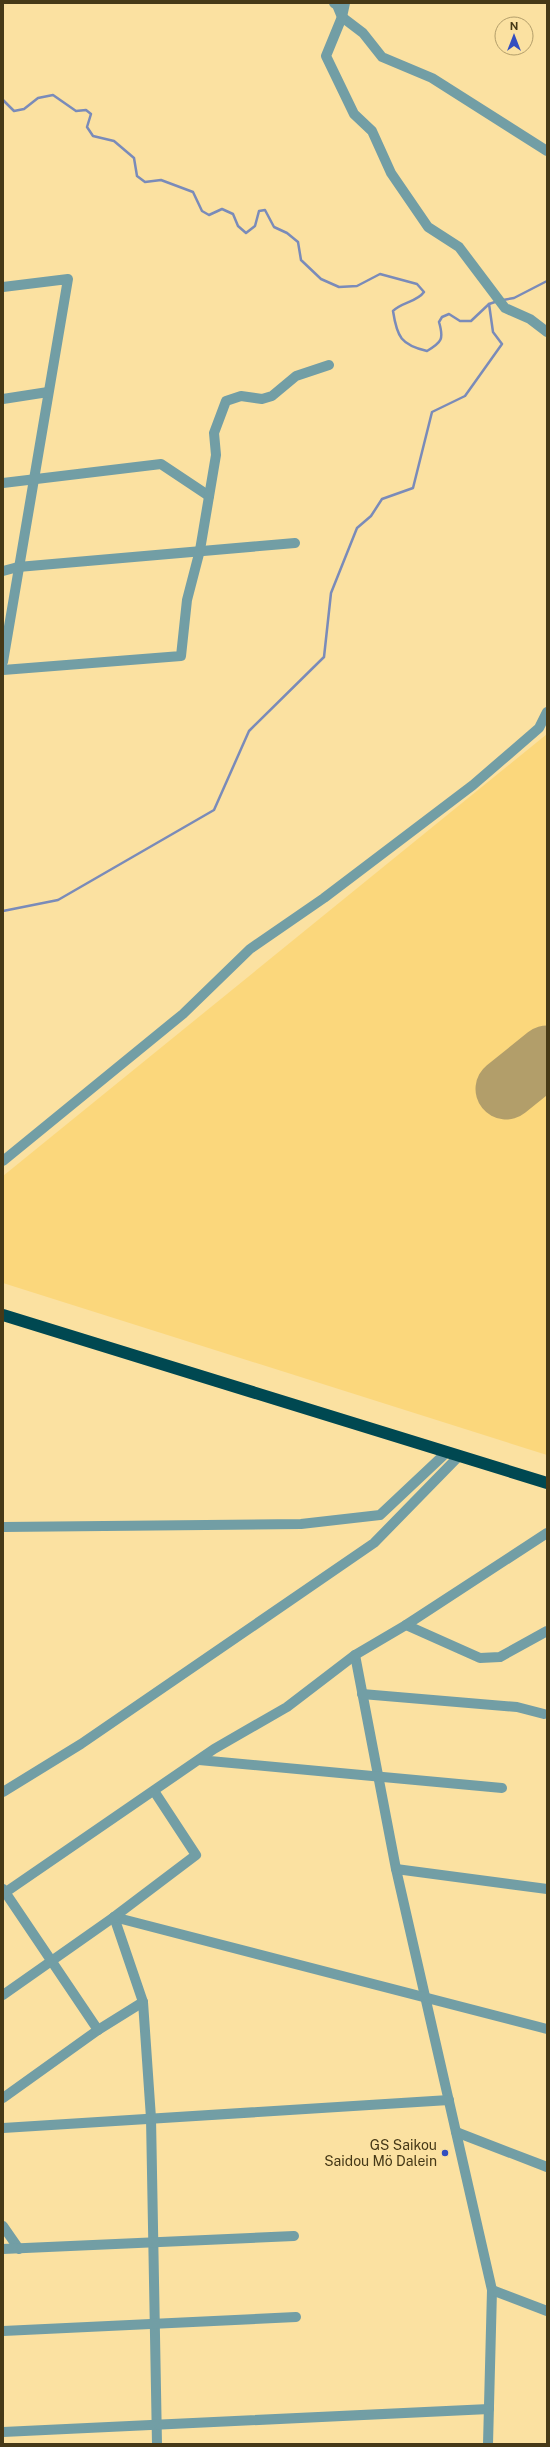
<svg xmlns="http://www.w3.org/2000/svg" width="550" height="2447" viewBox="0 0 550 2447" font-family="'Public Sans',sans-serif">
<style>
.built{fill:#fbd77c}
.lines{fill:none;stroke-linecap:round;stroke-linejoin:round}
.stream{stroke:#7a8bb9;stroke-width:2.5}
.runway{stroke:#b29e6a;stroke-width:61}
.minor{stroke:#729ea5;stroke-width:10}
.highway{stroke:#004851;stroke-width:12}
.poi-dot{fill:#334ebf;stroke:#fbe1a1;stroke-width:1.5}
.labels{text-anchor:middle;dominant-baseline:central;stroke-width:3;stroke-linejoin:round;paint-order:stroke}
.poi-label{font-size:14px;fill:#463917;stroke:#fbe1a1;text-anchor:end}
</style>
<rect width="100%" height="100%" fill="#fbe1a1"/>
<polygon class="built" points="547,734 547,1455 3,1283 3,1176"/>
<g class="lines">
<g class="stream">
<path d="M3 100 14 111 24 109 38 98 53 95 76 111 86 110 91 114 87 127 93 136 114 141 134 158 137 176 145 182 161 180 193 192 202 211 209 215 222 209 233 214 238 226 246 233 255 226 259 211 265 210 274 227 287 233 298 242 301 260 321 279 339 287 357 286 380 274 417 284 424 292C417 302 402 302 393 311 397 337 401 345 427 351 442 342 444 339 439 322L442 317 449 314 460 321H471L489 304 498 301"/>
<polyline points="503,300 514,298 547,281"/>
<polyline points="3,911 58,900 214,810 249,731 324,657 331,593 357,528 371,516 382,499 413,488 432,412 465,396 502,344 493,332 489,304"/>
</g>
<polyline class="runway" points="506,1089 547,1056"/>
<g class="minor">
<polyline points="334,3 337,5 342,17 363,33 382,57 432,78 547,151"/>
<polyline points="345,3 342,17 326,56 354,114 372,131 391,173 428,227 459,247 505,308 530,319 547,332"/>
<polyline points="3,287 68,279 3,662"/>
<polyline points="3,399 48,392"/>
<polyline points="3,483 161,464 209,496"/>
<polyline points="3,571 18,567 295,543"/>
<polyline points="3,670 181,656 187,600 200,550 216,455 214,433 226,401 241,396 262,399 272,396 296,376 329,365"/>
<polyline points="3,1161 183,1014 250,949 324,898 473,785 539,728 547,712"/>
<polyline points="3,1527 301,1524 380,1515 447,1452"/>
<polyline points="406,1625 480,1658 500,1657 547,1631"/>
<polyline points="355,1655 396,1869 492,2290 488,2444"/>
<polyline points="362,1694 517,1707 544,1714"/>
<polyline points="199,1760 502,1788"/>
<polyline points="3,1792 81,1744 374,1543 459,1456"/>
<polyline points="396,1869 547,1889"/>
<polyline points="3,1889 98,2030"/>
<polyline points="3,1894 214,1749 287,1707 355,1655 406,1625 547,1533"/>
<polyline points="114,1917 143,2002 151,2118 157,2444"/>
<polyline points="114,1917 547,2029"/>
<polyline points="3,1995 114,1917 196,1855 154,1791"/>
<polyline points="3,2098 98,2030 143,2002"/>
<polyline points="3,2128 449,2100"/>
<polyline points="456,2132 547,2167"/>
<polyline points="3,2226 19,2249"/>
<polyline points="3,2249 294,2236"/>
<polyline points="492,2290 547,2311"/>
<polyline points="3,2331 296,2317"/>
<polyline points="3,2432 489,2409"/>
</g>
<polyline class="highway" points="3,1315 547,1483"/>
</g>
<circle class="poi-dot" cx="445" cy="2153" r="4"/>
<g class="labels">
<g class="poi-label">
<text x="437" y="2145">GS Saikou<tspan x="437" dy="16">Saidou Mö Dalein</tspan></text>
</g>
</g>
<rect width="550" height="2447" fill="none" stroke="#463917" stroke-width="8"/>
<g transform="translate(514 36)"><circle r="19" fill="#fbe1a1" stroke="#b39e6a"/>
<path d="M0-3L7 15L0 10L-7 15Z" fill="#334ebf"/>
<text y="-6" font-size="11" font-weight="bold" text-anchor="middle" fill="#463917">N</text>
</g>
</svg>
